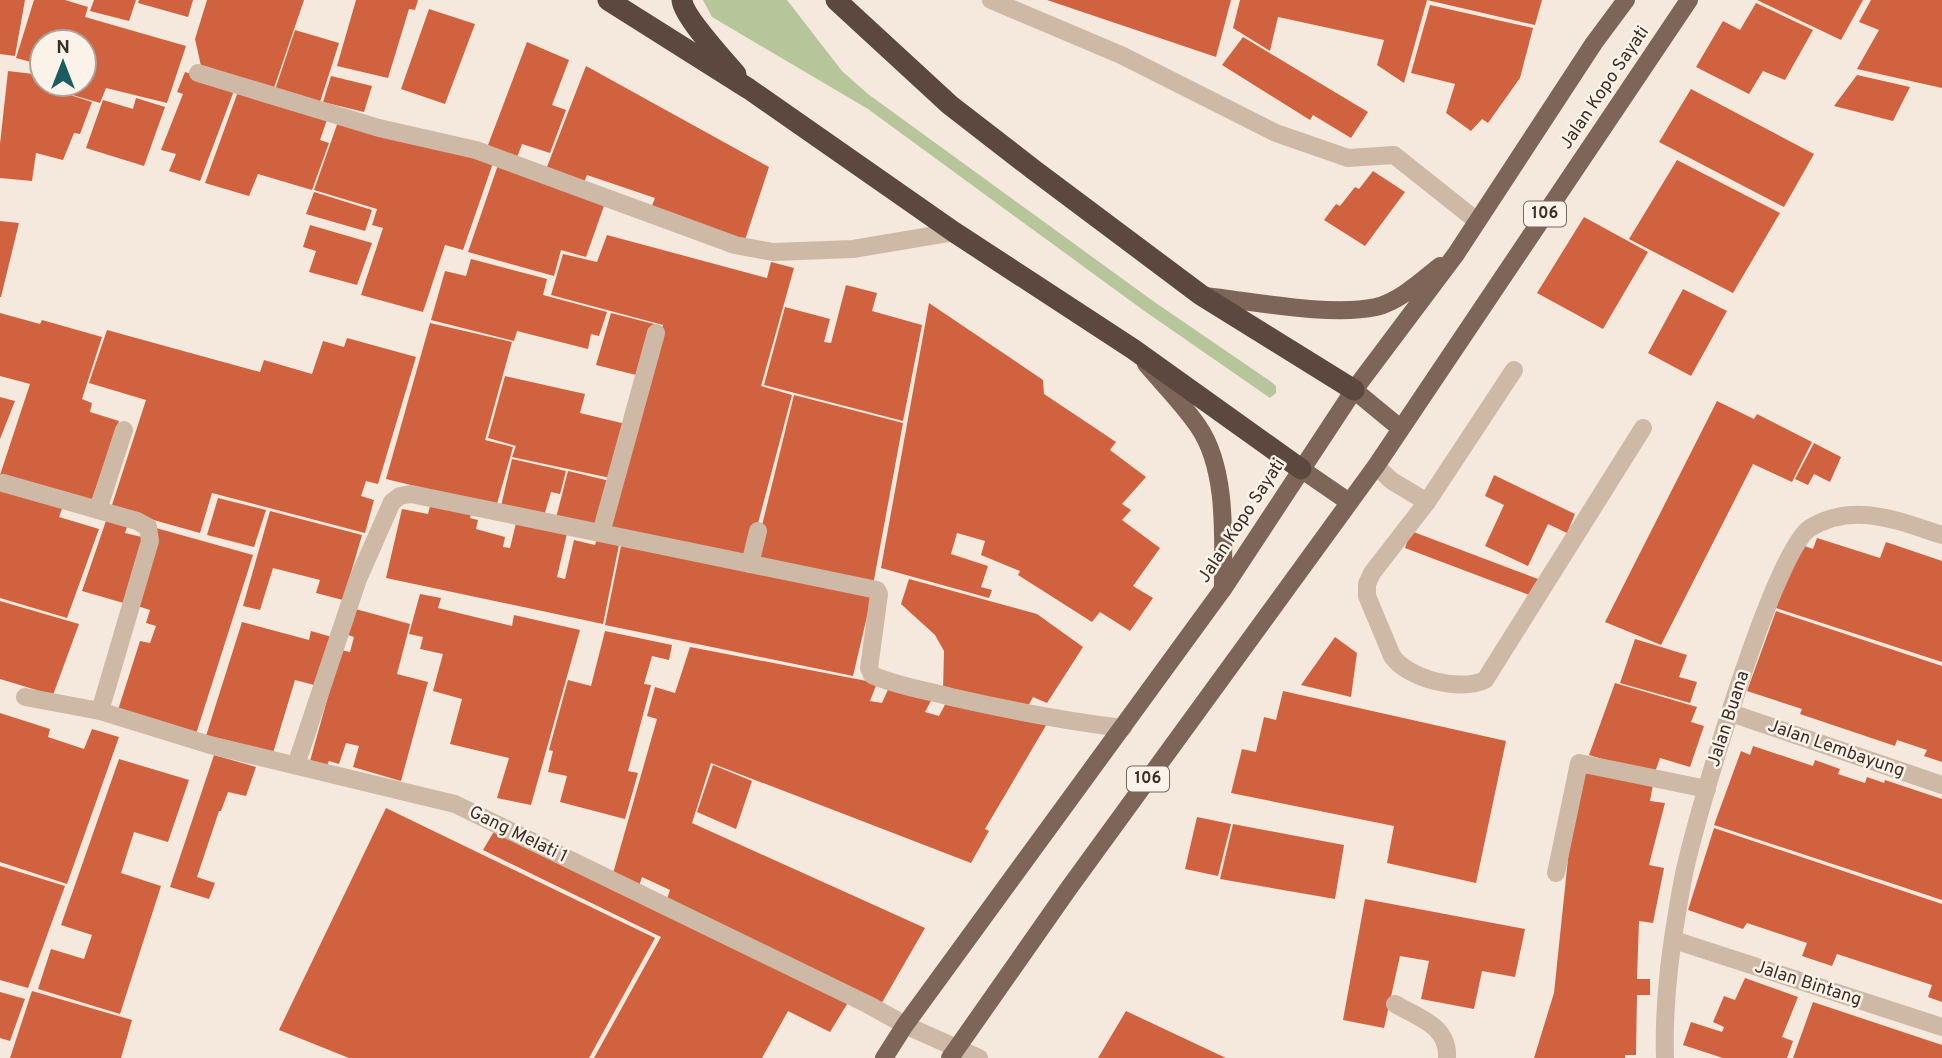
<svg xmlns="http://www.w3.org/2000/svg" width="1942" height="1058" viewBox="0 0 1942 1058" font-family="Overpass,sans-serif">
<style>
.green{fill:#b7c59b}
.building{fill:#d1623f}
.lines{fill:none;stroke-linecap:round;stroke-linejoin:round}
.service{stroke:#ceb9a7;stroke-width:18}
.minor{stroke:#ceb9a7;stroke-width:18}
.primary{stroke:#7d6558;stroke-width:18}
.motorway{stroke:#5c483f;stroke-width:21}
.labels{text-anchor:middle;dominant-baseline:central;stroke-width:5;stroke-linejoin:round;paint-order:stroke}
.shield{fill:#fbf3ea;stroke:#746962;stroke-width:2}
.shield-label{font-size:16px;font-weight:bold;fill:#3a2e28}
.street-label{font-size:18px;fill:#3a2e28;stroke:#fbf3ea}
</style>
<rect width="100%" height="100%" fill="#f5e9dd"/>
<polygon class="green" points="703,0 787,0 842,71 868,94 1153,301 1270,381 1276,386 1276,393 1270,398 1143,310 868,109 712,17"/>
<g class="building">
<polygon points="0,0 25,0 15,56 0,54"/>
<polygon points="34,0 65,0 88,7 85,17 186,46 167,103 106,88 100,103 69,94 70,87 67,94 92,102 80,134 74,133 63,160 36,153 32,181 0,178 0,144 8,71 42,75 42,84 84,84 84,42 42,42 42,65 16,58"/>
<polygon points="94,0 136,0 129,21 90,11"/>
<polygon points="139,0 193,0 188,17 138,3"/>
<polygon points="207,0 304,0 274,88 201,66 195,39"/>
<polygon points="356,0 418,0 415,10 409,9 388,78 337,66"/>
<polygon points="1047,0 1231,0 1216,57"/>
<polygon points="1240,0 1542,0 1535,25 1427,0 1404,83 1377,65 1384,40 1278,17 1270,51 1233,28"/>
<polygon points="1757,0 1863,0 1841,40"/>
<polygon points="1871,0 1942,0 1942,88 1857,69 1879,30 1859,22"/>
<polygon points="1756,3 1813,30 1785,80 1763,71 1749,94 1696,67 1723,21 1740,30"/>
<polygon points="1430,5 1533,28 1520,78 1488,123 1482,119 1471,131 1446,113 1455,84 1411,73"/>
<polygon points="429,9 475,24 445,104 401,89"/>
<polygon points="295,30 339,43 320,102 275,90"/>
<polygon points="1243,37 1368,112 1351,138 1313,115 1310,120 1222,65"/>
<polygon points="527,42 569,60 552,105 566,110 550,153 522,144 516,160 488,145"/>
<polygon points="586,66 769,167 745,240 651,208 655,198 587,175 583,185 545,172"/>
<polygon points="185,72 235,88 200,181 169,171 176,154 161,150 183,94 177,92"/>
<polygon points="1857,75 1910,87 1893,121 1834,106"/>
<polygon points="331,76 372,86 364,112 323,102"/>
<polygon points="240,86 329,114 320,140 329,143 312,190 258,174 249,196 205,183"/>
<polygon points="1691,89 1814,154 1784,207 1659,142"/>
<polygon points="136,98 165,107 144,166 86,148 103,100 133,109"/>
<polygon points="339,119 493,163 463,250 445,245 423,312 361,295 383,228 372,225 377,209 314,190"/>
<polygon points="1677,160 1780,213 1733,293 1629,239"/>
<polygon points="498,165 605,203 586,257 561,250 554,276 468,252"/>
<polygon points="1373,171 1405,192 1365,246 1324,220 1336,204 1340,206 1355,187 1359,189"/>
<polygon points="314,192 372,210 365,231 306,214"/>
<polygon points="1584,217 1648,252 1603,329 1537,293"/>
<polygon points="0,221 19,223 1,297 0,297"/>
<polygon points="310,225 372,243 357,285 309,272 316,251 303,247"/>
<polygon points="607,235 767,278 771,262 794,268 761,386 792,395 748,561 606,529 663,325 551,295 563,254 597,262"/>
<polygon points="471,259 547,279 543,295 607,312 599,336 591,334 588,349 517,331 514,341 431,320 445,271 466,276"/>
<polygon points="846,285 877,293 872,311 922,325 903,421 764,385 785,307 830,319 824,342 831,343"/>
<polygon points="1683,289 1727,311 1691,376 1648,353"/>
<polygon points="929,303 1043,380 1044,394 1116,442 1110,450 1146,477 1122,504 1131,510 1122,520 1160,548 1133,586 1153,598 1130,631 1100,612 1092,622 1018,575 1020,571 981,555 985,541 957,533 951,554 988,566 981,587 992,590 989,598 881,568"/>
<polygon points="0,313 40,324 42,320 102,337 82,399 92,403 90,412 119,421 91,502 0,475 30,384 0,376"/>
<polygon points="611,313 654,324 640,376 596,365"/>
<polygon points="430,323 512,342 485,440 513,447 495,511 465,498 386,479"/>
<polygon points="107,330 260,372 264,360 312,374 323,341 344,347 347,338 416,357 378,484 366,481 361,496 374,500 365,533 212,493 200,533 111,508 146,400 89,383"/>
<polygon points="505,376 585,394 580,413 630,425 615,479 512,457 516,446 488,438"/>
<polygon points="794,395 903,423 873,585 753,562"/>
<polygon points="0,397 15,401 0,439"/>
<polygon points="1717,401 1754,419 1757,414 1812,442 1792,482 1753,464 1661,645 1605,622"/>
<polygon points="1814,443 1841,457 1830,482 1814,474 1808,485 1795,479"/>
<polygon points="512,459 566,471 560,494 551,492 544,516 501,506"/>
<polygon points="568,471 610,481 597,528 556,518"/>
<polygon points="1494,475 1575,514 1567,533 1548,524 1528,566 1485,546 1504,505 1485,496"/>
<polygon points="0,487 63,506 59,517 99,529 67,618 0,598"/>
<polygon points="218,498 266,510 254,547 207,535"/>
<polygon points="431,502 472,510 470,518 478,520 476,529 505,537 503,547 510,548 517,519 568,529 557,577 565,579 574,540 595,545 598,535 620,540 603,624 386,578 402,509 428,514"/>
<polygon points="270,511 362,535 343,600 316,593 320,580 273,568 260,610 243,606"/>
<polygon points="108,515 129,521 125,533 150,539 127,604 82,591"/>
<polygon points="156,528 253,555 196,734 117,713 140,641 150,643 156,626 146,623 150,610 131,604"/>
<polygon points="1411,531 1538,579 1532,596 1405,548"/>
<polygon points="1817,538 1880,558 1886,542 1942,561 1942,662 1776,608 1799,544 1813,549"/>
<polygon points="622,541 873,591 853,676 605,625"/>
<polygon points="909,579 1037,614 1083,647 1047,703 1033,697 1026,710 943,691 944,651 935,635 901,604"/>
<polygon points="420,594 441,598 438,608 512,626 514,615 580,630 531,805 497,798 509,758 450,744 462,699 433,691 443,654 420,649 423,637 409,634"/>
<polygon points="0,601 79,624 53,695 0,679"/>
<polygon points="352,608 410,624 397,674 428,682 401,781 353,767 359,746 346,743 339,764 329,761 327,765 310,761 341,650 350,652 354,637 345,634"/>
<polygon points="1776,611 1942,666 1942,762 1924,756 1927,750 1897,740 1895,746 1800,714 1802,709 1747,691"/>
<polygon points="242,622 309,640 311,631 332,637 318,686 295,680 273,753 206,736"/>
<polygon points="605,631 672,645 669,660 652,656 644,684 651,685 628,771 638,773 625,819 560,802 567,776 548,772 553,751 549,750 568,680 591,686"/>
<polygon points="1335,637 1357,653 1351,697 1301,685"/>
<polygon points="1635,639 1687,655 1679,677 1697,682 1690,703 1620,683"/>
<polygon points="690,647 877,683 870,701 882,703 890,685 934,695 925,712 939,716 948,699 1048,722 985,829 989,831 971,863 711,763 692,823 925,928 880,1006 665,905 670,890 642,877 638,889 612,877 657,719 647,716 655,687 675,693"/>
<polygon points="1615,683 1697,707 1691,722 1704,726 1690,767 1660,758 1654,775 1589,755"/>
<polygon points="1283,691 1506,741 1476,883 1387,863 1394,826 1231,793 1242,749 1256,752 1264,717 1276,720"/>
<polygon points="0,713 50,729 48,737 84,749 92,729 119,737 67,884 0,862"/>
<polygon points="1753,746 1813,766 1815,760 1840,769 1838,774 1865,783 1867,777 1884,783 1885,780 1942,799 1942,900 1714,825 1741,751 1750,755"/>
<polygon points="214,755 256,767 246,796 228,792 221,811 219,811 197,877 215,883 209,899 170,887"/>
<polygon points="119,759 189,780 168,842 134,832 121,873 161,886 120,1014 38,989 51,949 84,959 92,935 61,925"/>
<polygon points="713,765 752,781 736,829 697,812"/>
<polygon points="1581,766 1654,779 1650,801 1665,803 1649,865 1664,868 1653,923 1639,921 1637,979 1650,979 1650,995 1637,995 1636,1055 1625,1055 1625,1058 1534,1058 1554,993 1571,830"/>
<polygon points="386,808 655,938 589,1058 349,1058 279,1030"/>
<polygon points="1197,817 1231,824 1218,876 1185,869"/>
<polygon points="1233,824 1344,845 1335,899 1220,879"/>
<polygon points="496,828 849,1001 830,1032 788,1011 762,1058 594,1058 661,937 483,850"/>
<polygon points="1714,828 1942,904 1942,1002 1928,997 1932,985 1837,954 1832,966 1802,956 1807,943 1747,923 1743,929 1688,910"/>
<polygon points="0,866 65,886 28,988 0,980"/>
<polygon points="1365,899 1525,929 1515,977 1482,971 1474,1009 1421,999 1429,961 1400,956 1384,1028 1343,1020"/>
<polygon points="1745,978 1798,997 1782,1037 1793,1041 1787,1058 1723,1058 1683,1045 1691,1022 1722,1032 1724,1027 1713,1022 1724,996 1735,1000"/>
<polygon points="32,991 132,1020 121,1058 10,1058"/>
<polygon points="0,992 25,999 10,1041 0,1038"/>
<polygon points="1813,1002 1942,1045 1942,1058 1793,1058"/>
<polygon points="1126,1011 1226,1058 1098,1058"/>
</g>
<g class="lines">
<g class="service">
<polyline points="991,0 1121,55 1276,133 1348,158 1394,155 1477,221"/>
<path d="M1514 370 1427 502 1372 573 1367 584V596L1392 656C1408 679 1460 692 1485 680L1643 428"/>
<polyline points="1376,466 1392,481 1427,502"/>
<path d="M1395 1004C1419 1018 1449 1026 1447 1058"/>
</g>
<g class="minor">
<polyline points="198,73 379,128 476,150 735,245 773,252 853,249 954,232"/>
<polyline points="3,483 137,521 148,527 150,541 100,711"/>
<polyline points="98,510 124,430"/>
<polyline points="601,533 656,333"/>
<polyline points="750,564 758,531"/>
<polyline points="25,697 100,711 210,745 455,804 867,1004 905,1025 979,1058"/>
<polyline points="1731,713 1942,785"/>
<path d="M296 765 358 579 392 502 400 496 411 494 877 590 879 594 869 668 872 675C897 686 925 690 951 697 1008 710 1065 721 1123 728"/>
<polyline points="1556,873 1579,763 1707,789"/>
<polyline points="1674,940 1942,1027"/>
<path d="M1665 1058C1663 998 1672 938 1683 879 1693 826 1773 552 1810 528 1854 501 1898 521 1942 535"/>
</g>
<g class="primary">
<path d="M1204 296C1252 301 1330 317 1376 307 1400 301 1421 281 1440 266"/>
<path d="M1146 364C1163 384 1183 404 1198 426 1228 469 1223 540 1223 589"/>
<polyline points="1354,390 1400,428"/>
<polyline points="1301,469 1349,502"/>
<polyline points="884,1058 905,1025 1223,589 1354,390 1456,254 1594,43 1626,0"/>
<polyline points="950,1058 1069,888 1376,466 1689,0"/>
</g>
<g class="motorway">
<polyline points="608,0 749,89 954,232 1133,349 1301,469"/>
<path d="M682 0C683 16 724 60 736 74"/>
<polyline points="836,0 950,105 1034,170 1201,295 1354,390"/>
</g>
</g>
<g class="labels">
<g class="shield">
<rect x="1524" y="201.5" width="42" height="25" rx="5"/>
<rect x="1127" y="766.5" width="42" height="25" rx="5"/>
</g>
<g class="shield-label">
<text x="1545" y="214">106</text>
<text x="1148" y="779">106</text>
</g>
<g class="street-label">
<text transform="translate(1605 88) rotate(-56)">Jalan Kopo Sayati</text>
<text transform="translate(1242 521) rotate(-57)">Jalan Kopo Sayati</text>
<text transform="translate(1729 719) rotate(-72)">Jalan Buana</text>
<text transform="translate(1836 749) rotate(19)">Jalan Lembayung</text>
<text transform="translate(518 835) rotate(26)">Gang Melati 1</text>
<text transform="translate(1808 984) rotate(18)">Jalan Bintang</text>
</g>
</g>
<g transform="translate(63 63)"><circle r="33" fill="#fbf3ea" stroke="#aea49c" stroke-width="2"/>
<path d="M0-5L12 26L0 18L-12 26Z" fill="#1a5c60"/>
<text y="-10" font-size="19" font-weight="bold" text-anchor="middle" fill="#3a2e28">N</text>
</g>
</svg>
